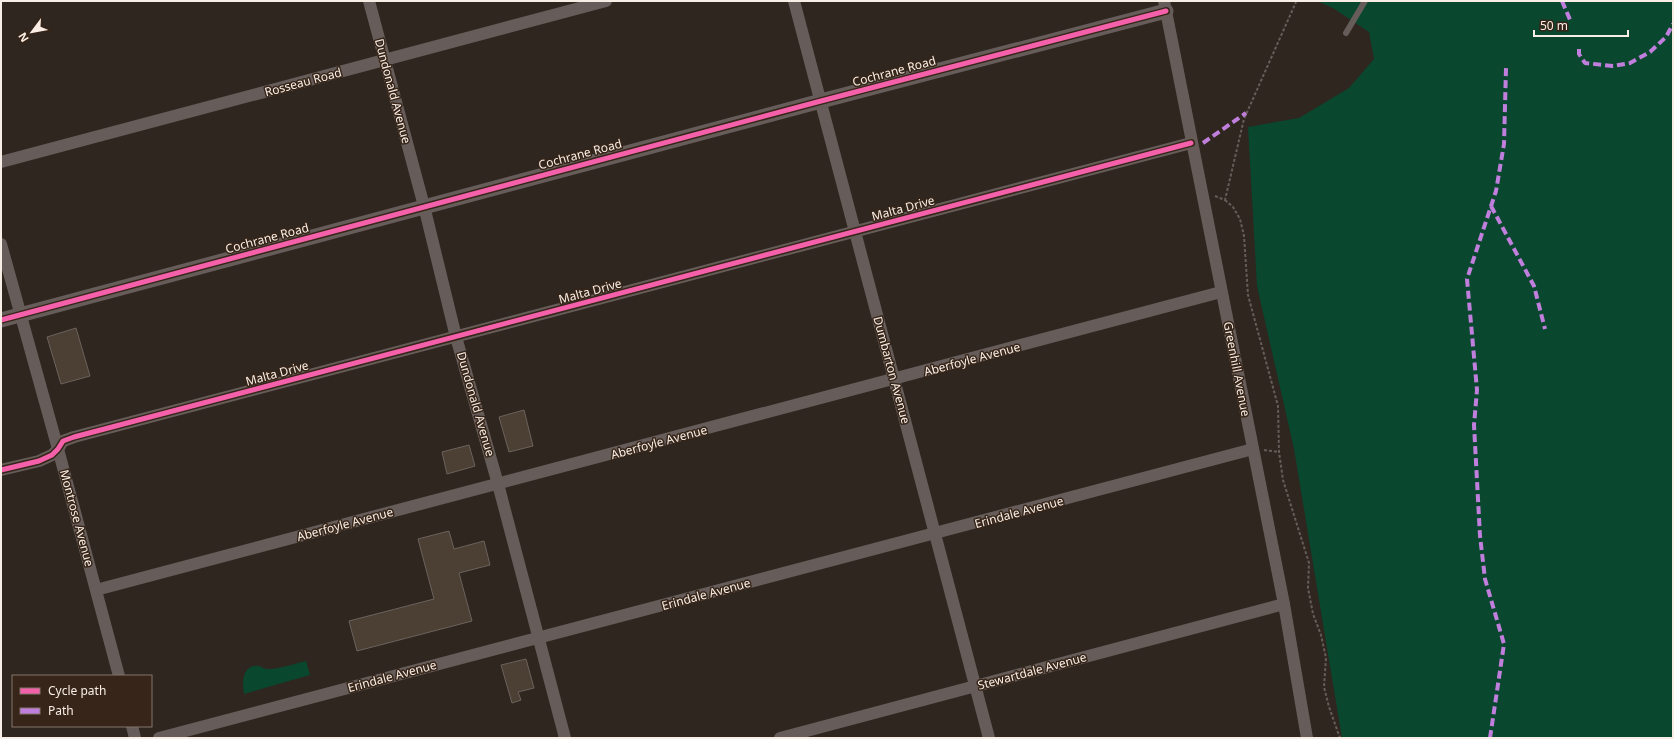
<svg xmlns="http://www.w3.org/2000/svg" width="1674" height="739" viewBox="0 0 1674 739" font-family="'Noto Sans',sans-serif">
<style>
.green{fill:#09472e}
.building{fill:#4c3f33;stroke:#6b635d}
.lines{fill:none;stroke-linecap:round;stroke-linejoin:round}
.path{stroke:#665d5a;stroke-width:2;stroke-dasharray:3 2;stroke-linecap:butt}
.service{stroke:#665c59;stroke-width:6}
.minor{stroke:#665c59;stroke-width:12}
.tertiary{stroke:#665c59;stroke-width:15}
.quiet{stroke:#c07fdc;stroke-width:4;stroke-dasharray:8 4;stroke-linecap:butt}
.cycleway-casing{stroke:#362518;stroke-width:8}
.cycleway{stroke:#f560ab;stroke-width:5}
.labels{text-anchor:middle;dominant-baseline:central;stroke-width:3;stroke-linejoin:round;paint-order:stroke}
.street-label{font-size:12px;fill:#f9eee5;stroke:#362518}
</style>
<rect width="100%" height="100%" fill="#2f261f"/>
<g class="green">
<polygon points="1317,1 1673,1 1673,738 1342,738 1294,449 1257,286 1248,127 1299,118 1349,88 1374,59 1369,32 1333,8"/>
<path d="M306 661 310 675 244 694C242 683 242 664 259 666 262 667 265 669 268 669 276 670 297 663 306 661Z"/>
</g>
<g class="building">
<polygon points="76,328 90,376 61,384 47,337"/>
<polygon points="524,410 533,446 509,452 499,417"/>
<polygon points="469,445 475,466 447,474 442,452"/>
<polygon points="449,531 454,549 484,541 490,565 459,573 472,621 357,651 349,621 434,599 418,539"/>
<polygon points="526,659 534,688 518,692 521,700 512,703 501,665"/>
</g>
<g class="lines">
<g class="path">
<polyline points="1215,196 1225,200 1244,119 1296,2"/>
<polyline points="1225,200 1233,207 1240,219 1244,236 1248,295 1278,406 1279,452 1283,480 1309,563 1308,588 1313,614 1321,635 1326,658 1324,687 1329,707 1340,738"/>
<polyline points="1264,450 1279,452"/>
</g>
<polyline class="service" points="1346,33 1365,1"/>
<g class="minor">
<polyline points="369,1 424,206 456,337 498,484 565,738"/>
<polyline points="794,1 989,738"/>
<polyline points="1164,1 1284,604 1307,738"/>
<polyline points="1,162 606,1"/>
<polyline points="1,244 58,449 119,676"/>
<polyline points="1,470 39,461 52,455 58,449 63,441 74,437 1191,143"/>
<polyline points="96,590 1221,292"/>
<polyline points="132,726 135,738"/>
<polyline points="159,738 1253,449"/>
<polyline points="780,738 1284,604"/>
</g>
<polyline class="tertiary" points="1,320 821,101 1166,11"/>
<g class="quiet">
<polyline points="1562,1 1571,22"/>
<polyline points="1579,49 1579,54 1585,63 1613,66 1630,63 1650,52 1666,37 1673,24"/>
<polyline points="1203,143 1246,113"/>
<polyline points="1491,206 1534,286 1545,329"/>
<polyline points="1490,738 1504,644 1485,579 1480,536 1474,425 1477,390 1467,279 1496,191 1504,144 1506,68"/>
</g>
<defs>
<g id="cycleway">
<polyline points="1,320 821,101 1166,11"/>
<polyline points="1,470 39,461 52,455 58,449 63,441 74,437 1191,143"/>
</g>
</defs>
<use href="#cycleway" class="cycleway-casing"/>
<use href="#cycleway" class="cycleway"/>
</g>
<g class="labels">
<g class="street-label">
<text transform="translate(894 71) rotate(-15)">Cochrane Road</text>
<text transform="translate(303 82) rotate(-15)">Rosseau Road</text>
<text transform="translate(393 91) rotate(75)">Dundonald Avenue</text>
<text transform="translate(580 154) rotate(-15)">Cochrane Road</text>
<text transform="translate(903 208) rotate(-15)">Malta Drive</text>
<text transform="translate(267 238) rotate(-15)">Cochrane Road</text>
<text transform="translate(590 291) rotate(-15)">Malta Drive</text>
<text transform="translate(972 359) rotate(-15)">Aberfoyle Avenue</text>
<text transform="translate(1237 369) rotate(79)">Greenhill Avenue</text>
<text transform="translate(892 370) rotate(75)">Dumbarton Avenue</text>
<text transform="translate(277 373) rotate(-15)">Malta Drive</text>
<text transform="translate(476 404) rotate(74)">Dundonald Avenue</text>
<text transform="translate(659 442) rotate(-15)">Aberfoyle Avenue</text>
<text transform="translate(1019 512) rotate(-15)">Erindale Avenue</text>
<text transform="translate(77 518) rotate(75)">Montrose Avenue</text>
<text transform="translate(345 524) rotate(-15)">Aberfoyle Avenue</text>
<text transform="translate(706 594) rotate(-15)">Erindale Avenue</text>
<text transform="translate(1032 671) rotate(-15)">Stewartdale Avenue</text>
<text transform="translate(392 676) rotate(-15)">Erindale Avenue</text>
</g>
</g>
<rect width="1674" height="739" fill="none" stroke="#f9eee5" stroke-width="4"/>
<rect x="12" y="675" width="140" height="52" fill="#362518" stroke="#84756a"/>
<rect x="20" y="688" width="20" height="6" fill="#f560ab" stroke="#84756a"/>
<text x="48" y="695" font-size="12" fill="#f9eee5">Cycle path</text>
<rect x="20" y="708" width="20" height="6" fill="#c07fdc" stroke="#84756a"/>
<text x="48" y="715" font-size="12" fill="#f9eee5">Path</text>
<g transform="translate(32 32) rotate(238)" stroke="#362518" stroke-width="3" paint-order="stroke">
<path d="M0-3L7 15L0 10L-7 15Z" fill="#f9eee5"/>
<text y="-6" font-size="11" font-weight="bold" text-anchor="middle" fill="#f9eee5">N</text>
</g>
<path d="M1534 30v6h94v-6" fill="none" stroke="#f9eee5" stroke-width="2"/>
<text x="1540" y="30" font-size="12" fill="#f9eee5" stroke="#362518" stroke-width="3" paint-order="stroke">50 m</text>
</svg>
